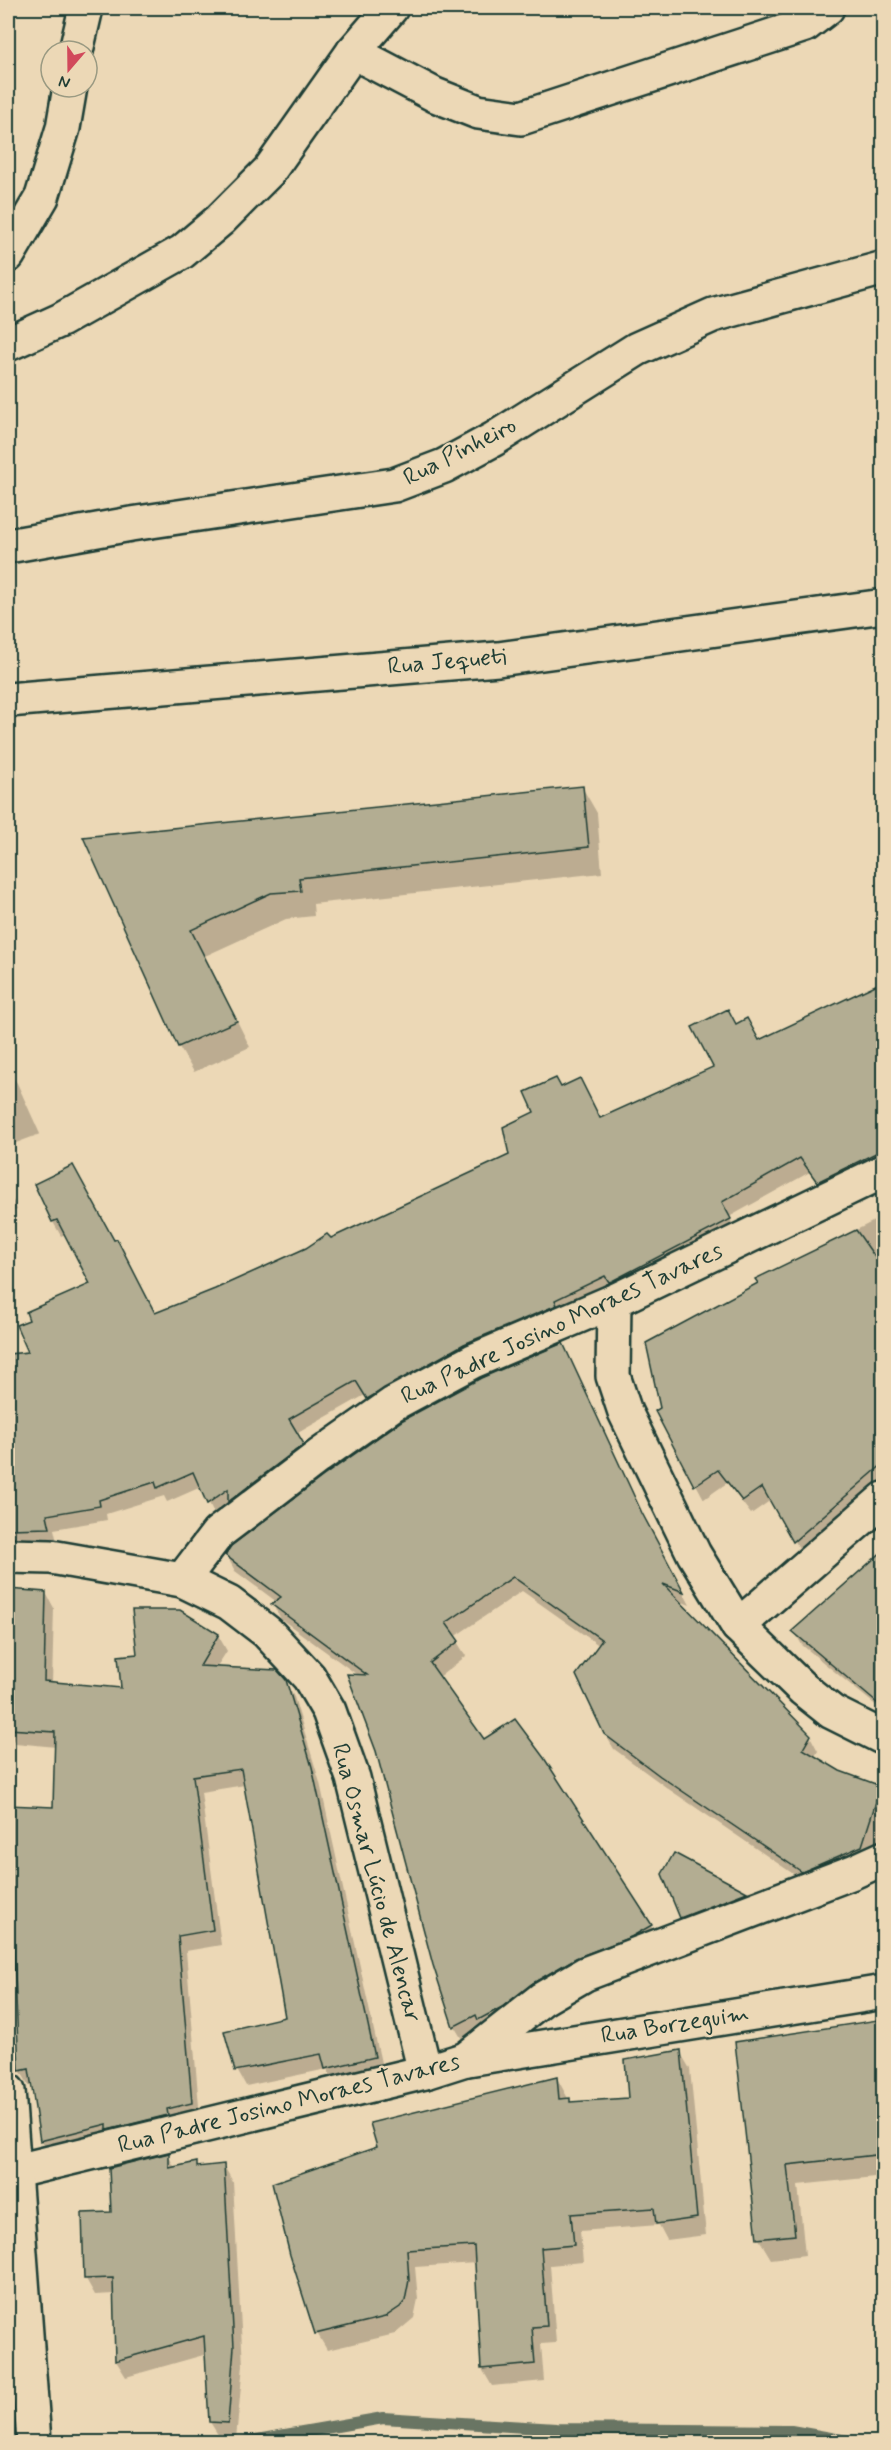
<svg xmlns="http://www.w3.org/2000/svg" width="891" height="2450" viewBox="0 0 891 2450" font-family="Mynerve,sans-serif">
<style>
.shadow{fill:#0003}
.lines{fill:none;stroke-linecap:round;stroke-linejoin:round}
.stream{stroke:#697563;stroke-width:12}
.building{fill:#b3ad92;stroke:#1f3d34;stroke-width:1.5}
.minor-casing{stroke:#1f3d34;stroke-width:38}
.major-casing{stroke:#1f3d34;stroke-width:38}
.minor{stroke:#ecd8b6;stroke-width:33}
.major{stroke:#ecd8b6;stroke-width:33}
.labels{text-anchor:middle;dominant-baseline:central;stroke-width:4.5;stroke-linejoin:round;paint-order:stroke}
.street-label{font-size:24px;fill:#1f3d34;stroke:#ecd8b6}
</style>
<rect width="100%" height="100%" fill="#ecd8b6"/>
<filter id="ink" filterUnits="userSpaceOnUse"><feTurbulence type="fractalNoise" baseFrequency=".0167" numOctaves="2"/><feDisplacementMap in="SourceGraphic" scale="12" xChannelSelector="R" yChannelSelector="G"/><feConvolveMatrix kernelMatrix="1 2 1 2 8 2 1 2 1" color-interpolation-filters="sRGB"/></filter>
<g filter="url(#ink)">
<g class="shadow">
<polygon points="582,787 597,813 602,873 313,904 314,916 286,919 205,956 250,1047 194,1072 179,1047 85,839"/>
<polygon points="884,981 884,1167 826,1195 810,1172 729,1217 738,1233 376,1413 365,1395 296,1434 311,1459 216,1517 201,1487 167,1502 164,1496 106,1514 107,1520 54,1529 57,1542 15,1543 8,1530 8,1356 30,1353 31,1321 92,1285 66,1234 61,1236 53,1222 36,1184 155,1314 216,1291 331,1240 510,1156 536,1113 560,1089 600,1120 715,1068 736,1025 759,1042"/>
<polygon points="8,1070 17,1083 40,1134 8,1146"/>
<polygon points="8,1188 17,1210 8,1214"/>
<polygon points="884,1216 884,1498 803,1555 771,1500 751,1514 727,1483 704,1499 657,1412 759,1284 757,1280"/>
<polygon points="562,1345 650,1529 690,1605 677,1600 810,1736 818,1751 814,1758 839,1773 884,1786 884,1856 811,1886 670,1790 614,1749 605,1734 600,1646 522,1591 454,1637 466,1656 438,1678 484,1741 651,1926 659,1940 463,2041 454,2026 359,1676 281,1619 273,1605 277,1602 235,1571 227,1556 232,1547"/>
<polygon points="884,1526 884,1536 880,1529"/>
<polygon points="884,1552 884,1712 802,1645 794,1631"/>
<polygon points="12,1591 46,1593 54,1608 52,1684 122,1689 138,1655 218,1635 227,1651 216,1668 285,1681 294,1697 320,1783 383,2072 335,2084 327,2069 246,2086 237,2070 287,2018 245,1785 201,1792 221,1945 186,1951 200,2118 50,2156 42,2141 33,2085 29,2086 20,2070 54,1809 56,1747 15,1743 8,1731 8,1597"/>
<polygon points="674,1855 746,1893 756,1911 692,1936 682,1917"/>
<polygon points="884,2020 884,2176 798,2185 805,2255 771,2259 759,2239 737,2043"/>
<polygon points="680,2052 690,2069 706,2235 667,2240 659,2225 580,2231 583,2262 550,2265 556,2343 541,2344 544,2381 492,2386 482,2369 476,2263 415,2267 418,2299 414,2318 395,2334 327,2350 317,2333 379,2148 557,2078 571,2104 630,2099"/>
<polygon points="168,2155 175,2168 196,2163 199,2168 224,2166 233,2182 243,2365 236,2439 220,2438 210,2422 207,2354 126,2377 116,2361 114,2294 95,2295 86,2279 112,2214"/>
</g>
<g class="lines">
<polyline class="stream" points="245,2442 383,2418 556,2429 791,2431 853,2442"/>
</g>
<g class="building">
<polygon points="583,786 589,847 299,878 301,891 271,893 191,930 237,1021 178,1047 83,837"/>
<polygon points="884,981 884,1149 817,1182 800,1158 722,1202 731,1219 612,1281 609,1282 605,1276 555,1300 557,1305 464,1344 367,1399 356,1381 289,1419 304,1444 228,1502 228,1489 207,1504 193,1472 157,1488 155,1482 99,1500 100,1506 47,1515 50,1528 8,1529 8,1354 28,1352 16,1325 29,1320 26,1312 90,1284 57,1220 52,1222 34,1184 73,1165 114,1240 117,1239 155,1313 215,1289 306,1248 327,1234 331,1238 509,1155 503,1127 534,1112 525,1092 556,1078 561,1087 580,1078 600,1118 713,1067 692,1027 728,1009 736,1024 747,1018 759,1040"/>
<polygon points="856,1230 884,1270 884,1463 793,1542 762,1487 742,1501 718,1470 694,1486 655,1411 660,1408 646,1343 758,1283 755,1279"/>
<polygon points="563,1343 642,1513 684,1592 663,1584 811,1735 803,1749 840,1771 881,1786 862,1846 802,1872 660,1776 604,1734 576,1675 602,1640 513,1577 446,1623 459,1641 430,1663 484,1739 515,1719 544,1758 652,1925 631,1937 576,1958 533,1983 502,2007 478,2020 476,2015 453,2027 433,1965 376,1751 347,1674 367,1675 271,1604 281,1597 225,1555 231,1546 322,1477 403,1420 481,1378"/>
<polygon points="884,1550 884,1709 792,1631"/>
<polygon points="8,1589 46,1592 44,1681 121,1688 118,1656 137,1654 132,1610 180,1610 219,1634 200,1666 277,1670 286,1680 312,1767 375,2057 325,2069 321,2054 235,2071 224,2031 285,2017 241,1769 193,1776 213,1930 178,1936 192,2103 167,2109 168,2115 107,2130 107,2124 40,2141 29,2069 19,2071 8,1805 53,1807 55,1732 8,1729"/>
<polygon points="674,1853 747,1892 680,1918 662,1874"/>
<polygon points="884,2019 884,2154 787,2165 795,2235 757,2239 735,2042"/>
<polygon points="681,2050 697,2218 656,2224 654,2208 571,2214 574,2245 541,2248 547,2326 532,2327 535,2364 481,2369 474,2246 407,2250 409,2280 405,2301 400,2307 385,2317 315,2334 290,2255 272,2183 377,2147 370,2123 557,2077 559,2099 570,2098 570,2102 628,2098 625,2060"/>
<polygon points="169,2153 169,2168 197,2162 197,2167 224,2164 234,2347 228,2423 209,2422 204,2336 115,2361 113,2278 84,2279 82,2213 111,2212 109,2168"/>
</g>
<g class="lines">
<defs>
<g id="minor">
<polyline points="76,51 86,8"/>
<polyline points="353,52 435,95 478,112 521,118 805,25 827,8"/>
<polyline points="8,255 42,197 63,128 70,87"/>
<polyline points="8,344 61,320 182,252 220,220 269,171 353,52 391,8"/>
<polyline points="8,546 131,524 394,485 444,466 494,439 637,349 713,315 884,268"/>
<polyline points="8,700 498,659 884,606"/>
<polyline points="614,1301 613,1376 625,1412 694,1554 738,1626 803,1689 832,1712 884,1738"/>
<polyline points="8,1556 51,1557 182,1580 229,1603 267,1632 309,1677 329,1711 353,1778 425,2072"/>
<polyline points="182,1580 218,1533 319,1456 393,1404 473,1361 614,1301 884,1171"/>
<polyline points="738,1626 884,1499"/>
<polyline points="468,2059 884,1992"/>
<polyline points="8,2173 425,2072 466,2059 542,1999 585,1974 853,1872 884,1858"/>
</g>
<polyline id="major" points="8,2091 34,2442"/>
</defs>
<use href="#minor" class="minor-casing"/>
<use href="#major" class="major-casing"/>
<use href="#minor" class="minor"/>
<use href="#major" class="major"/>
</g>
</g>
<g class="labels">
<g class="street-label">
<text transform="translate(460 452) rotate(-27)">Rua Pinheiro</text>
<text transform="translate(447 662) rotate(-5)">Rua Jequeti</text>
<text transform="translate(562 1324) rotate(-25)">Rua Padre Josino Moraes Tavares</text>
<text transform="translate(376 1883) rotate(75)">Rua Osmar Lúcio de Alencar</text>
<text transform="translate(675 2025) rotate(-9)">Rua Borzeguim</text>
<text transform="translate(289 2104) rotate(-14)">Rua Padre Josino Moraes Tavares</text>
</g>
</g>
<rect width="891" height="2450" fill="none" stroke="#ecd8b6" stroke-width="30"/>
<rect x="15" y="15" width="861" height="2420" fill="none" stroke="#1f3d34" stroke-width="2" filter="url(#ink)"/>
<g transform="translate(69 69) rotate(200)"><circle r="28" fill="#ecd8b6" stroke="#9a9a82" stroke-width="1.5"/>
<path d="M0-4.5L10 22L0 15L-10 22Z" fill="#d1495b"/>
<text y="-9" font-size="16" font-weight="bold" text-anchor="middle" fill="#1f3d34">N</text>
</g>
</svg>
